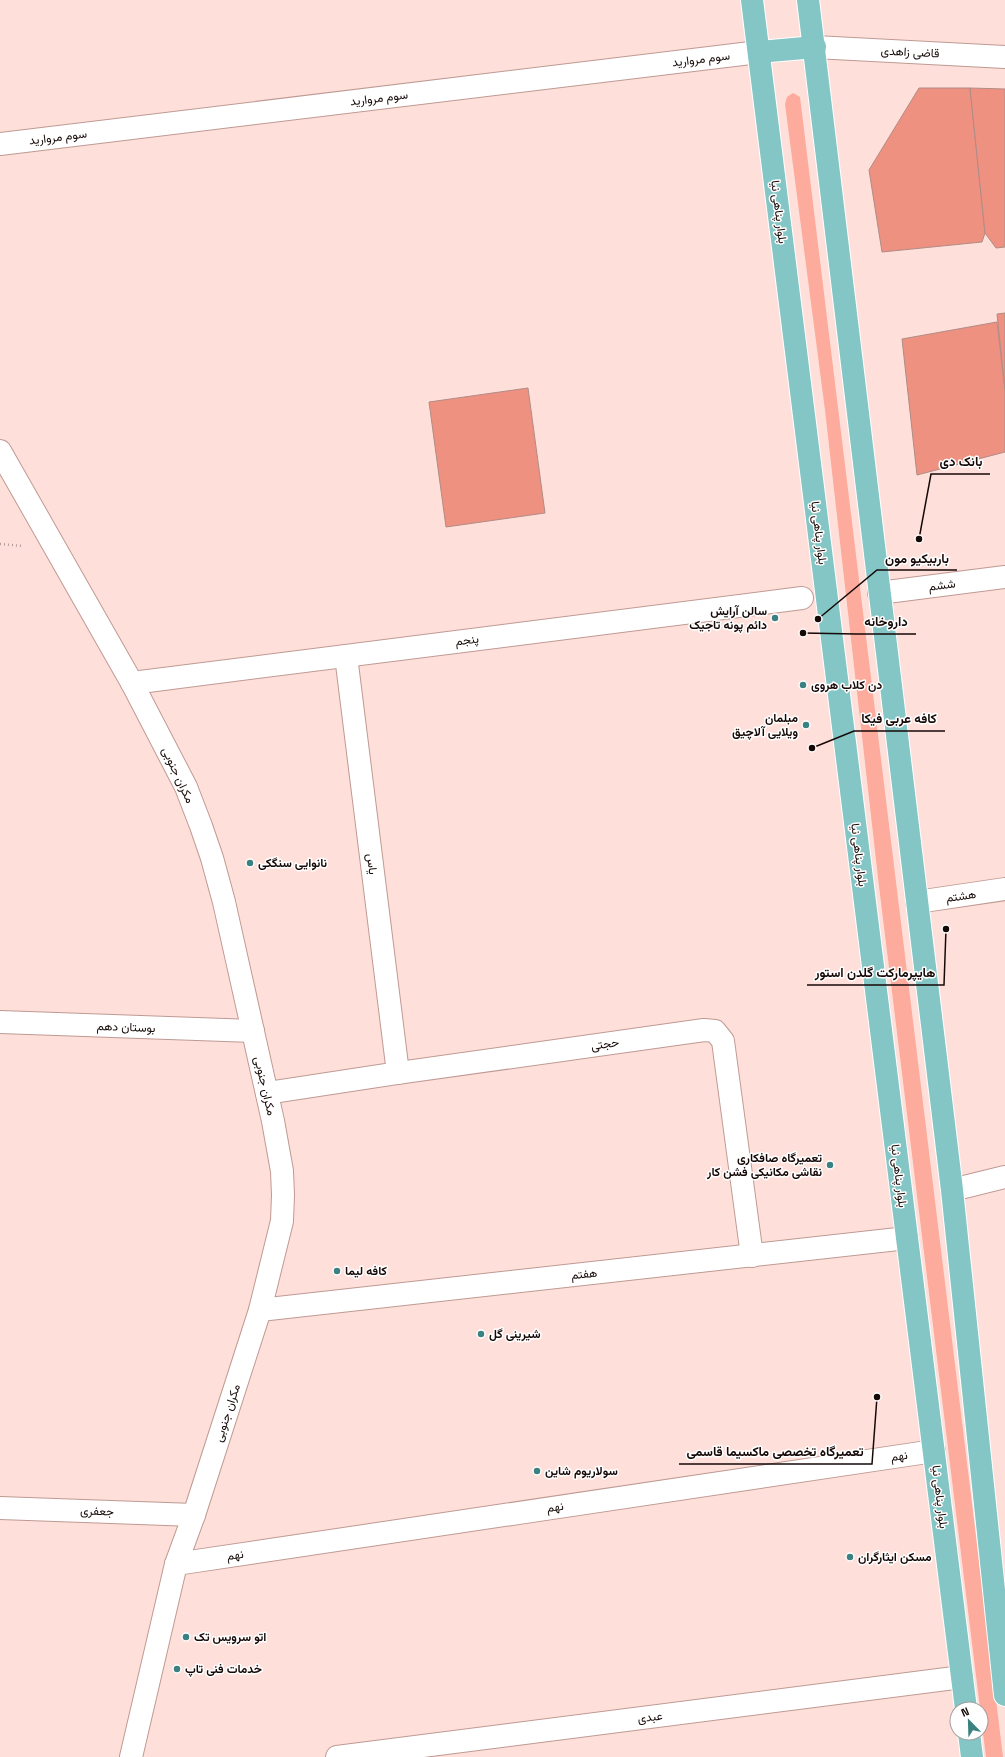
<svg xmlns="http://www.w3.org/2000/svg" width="1005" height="1757" viewBox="0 0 1005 1757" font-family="'Space Grotesk',Vazirmatn,sans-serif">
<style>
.green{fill:#fcab9c}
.building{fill:#ee9181;stroke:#b08c85}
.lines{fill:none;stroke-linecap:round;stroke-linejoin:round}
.minor-casing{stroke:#bf9a94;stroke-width:24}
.major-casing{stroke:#fff;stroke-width:24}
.path{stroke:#b59b97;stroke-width:2.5;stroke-dasharray:1 3;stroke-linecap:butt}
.minor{stroke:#fff;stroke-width:22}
.major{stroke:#84c5c5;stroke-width:22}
.poi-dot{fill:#3a8281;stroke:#fff;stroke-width:1.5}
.labels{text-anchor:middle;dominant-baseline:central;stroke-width:3;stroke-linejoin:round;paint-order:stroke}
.street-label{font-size:12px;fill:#150907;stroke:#fff}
.poi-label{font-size:12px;font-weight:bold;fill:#150907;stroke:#fff;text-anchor:start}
.leader{fill:none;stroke:#150907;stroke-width:1.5}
.callout-dot{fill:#150907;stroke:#fff;stroke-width:1.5}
.callout-label{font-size:13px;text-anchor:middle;font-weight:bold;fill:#150907;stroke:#fff;stroke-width:3;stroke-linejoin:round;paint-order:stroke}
</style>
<rect width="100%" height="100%" fill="#ffdfd9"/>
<polygon class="green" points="793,93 800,97 1003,1757 986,1757 879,886 825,410 785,104 787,97"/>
<g class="building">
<polygon points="919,88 970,88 985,233 982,242 882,252 869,170"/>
<polygon points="970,88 1005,89 1005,247 996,248 985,233"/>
<polygon points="1005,313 1005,391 997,314"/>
<polygon points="997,322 1005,391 1005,452 917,475 902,339"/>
<polygon points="528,388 545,513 446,527 429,402"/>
</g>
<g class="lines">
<defs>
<g id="minor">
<polyline points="815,47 1005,57"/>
<polyline points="0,144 759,52"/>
<polyline points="0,451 132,683 186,787 201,826 212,858 224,902 273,1121 282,1171 283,1195 282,1221 260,1310 194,1515 176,1564 131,1757"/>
<polyline points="879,593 1005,577"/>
<polyline points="346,656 398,1073"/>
<polyline points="132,683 802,598"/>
<polyline points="917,902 1005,889"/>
<polyline points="0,1022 253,1031"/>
<polyline points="267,1093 398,1073 704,1030 715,1031 723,1041 752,1256"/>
<polyline points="952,1190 1005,1177"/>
<polyline points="260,1310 907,1238"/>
<polyline points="0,1508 194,1515"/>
<polyline points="176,1564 934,1451"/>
<polyline points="337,1757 962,1677"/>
</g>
<g id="major">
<polyline points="752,0 966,1709"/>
<polyline points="808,0 952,1190 1005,1695"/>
<polyline points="759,52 815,47"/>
<polyline points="969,1733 972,1757"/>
</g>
</defs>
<use href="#minor" class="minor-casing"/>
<use href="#major" class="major-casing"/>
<polyline class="path" points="0,544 23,546"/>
<use href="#minor" class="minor"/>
<use href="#major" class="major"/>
</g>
<g class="poi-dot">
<circle cx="775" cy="618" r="4"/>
<circle cx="803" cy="685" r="4"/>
<circle cx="806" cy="725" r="4"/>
<circle cx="250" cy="863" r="4"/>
<circle cx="830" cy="1165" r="4"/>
<circle cx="337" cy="1271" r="4"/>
<circle cx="481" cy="1334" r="4"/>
<circle cx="537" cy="1471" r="4"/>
<circle cx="850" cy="1557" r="4"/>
<circle cx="186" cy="1637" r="4"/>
<circle cx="177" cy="1669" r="4"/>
</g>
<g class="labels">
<g class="street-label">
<text transform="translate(910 52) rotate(3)">قاضی زاهدی</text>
<text transform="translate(701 59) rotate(-7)">سوم مروارید</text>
<text transform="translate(379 98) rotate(-7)">سوم مروارید</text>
<text transform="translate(58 137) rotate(-7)">سوم مروارید</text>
<text transform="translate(779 212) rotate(83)">بلوار پناهی نیا</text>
<text transform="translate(819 533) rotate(83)">بلوار پناهی نیا</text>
<text transform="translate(942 585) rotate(-7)">ششم</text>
<text transform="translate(467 640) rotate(-7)">پنجم</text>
<text transform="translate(178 775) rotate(65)">مکران جنوبی</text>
<text transform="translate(859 855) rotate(83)">بلوار پناهی نیا</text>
<text transform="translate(372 864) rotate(83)">یاس</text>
<text transform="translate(961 896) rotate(-8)">هشتم</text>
<text transform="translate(126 1027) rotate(2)">بوستان دهم</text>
<text transform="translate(605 1044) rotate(-8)">حجتی</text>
<text transform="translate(265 1086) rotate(77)">مکران جنوبی</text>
<text transform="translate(899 1176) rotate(83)">بلوار پناهی نیا</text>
<text transform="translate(584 1274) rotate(-6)">هفتم</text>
<text transform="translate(227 1413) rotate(-72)">مکران جنوبی</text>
<text transform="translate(899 1456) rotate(-9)">نهم</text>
<text transform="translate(940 1497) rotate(83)">بلوار پناهی نیا</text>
<text transform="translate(555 1507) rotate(-9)">نهم</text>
<text transform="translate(97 1511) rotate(2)">جعفری</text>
<text transform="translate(235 1555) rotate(-9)">نهم</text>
<text transform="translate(650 1717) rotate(-7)">عبدی</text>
</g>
<g class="poi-label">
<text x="767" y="611" text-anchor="end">سالن آرایش<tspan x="767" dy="14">دائم پونه تاجیک</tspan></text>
<text x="811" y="685">دن کلاب هروی</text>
<text x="798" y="718" text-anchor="end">مبلمان<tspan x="798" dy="14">ویلایی آلاچیق</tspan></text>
<text x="258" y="863">نانوایی سنگکی</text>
<text x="822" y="1158" text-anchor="end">تعمیرگاه صافکاری<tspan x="822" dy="14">نقاشی مکانیکی فشن کار</tspan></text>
<text x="345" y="1271">کافه لیما</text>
<text x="489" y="1334">شیرینی گل</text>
<text x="545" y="1471">سولاریوم شاین</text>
<text x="858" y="1557">مسکن ایثارگران</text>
<text x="194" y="1637">اتو سرویس تک</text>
<text x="185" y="1669">خدمات فنی تاپ</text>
</g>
</g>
<path class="leader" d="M919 539L931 474H990M818 619L877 570H957M803 633L856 634H916M812 748L854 731H945M946 929L944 985H807M877 1397L872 1464H679"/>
<g class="callout-dot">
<circle cx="919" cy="539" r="4"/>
<circle cx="818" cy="619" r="4"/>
<circle cx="803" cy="633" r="4"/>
<circle cx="812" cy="748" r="4"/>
<circle cx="946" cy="929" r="4"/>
<circle cx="877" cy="1397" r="4"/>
</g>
<g class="callout-label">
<text x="961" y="466">بانک دی</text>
<text x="917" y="563">باربیکیو مون</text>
<text x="886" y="626">داروخانه</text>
<text x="899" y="723">کافه عربی فیکا</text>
<text x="875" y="977">هایپرمارکت گلدن استور</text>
<text x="775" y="1456">تعمیرگاه تخصصی ماکسیما قاسمی</text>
</g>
<g transform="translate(969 1721) rotate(337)"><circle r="19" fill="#ffffff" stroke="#a19d9c"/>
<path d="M0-3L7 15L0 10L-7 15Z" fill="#3a8281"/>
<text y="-6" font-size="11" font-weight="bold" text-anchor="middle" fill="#150907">N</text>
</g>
</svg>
